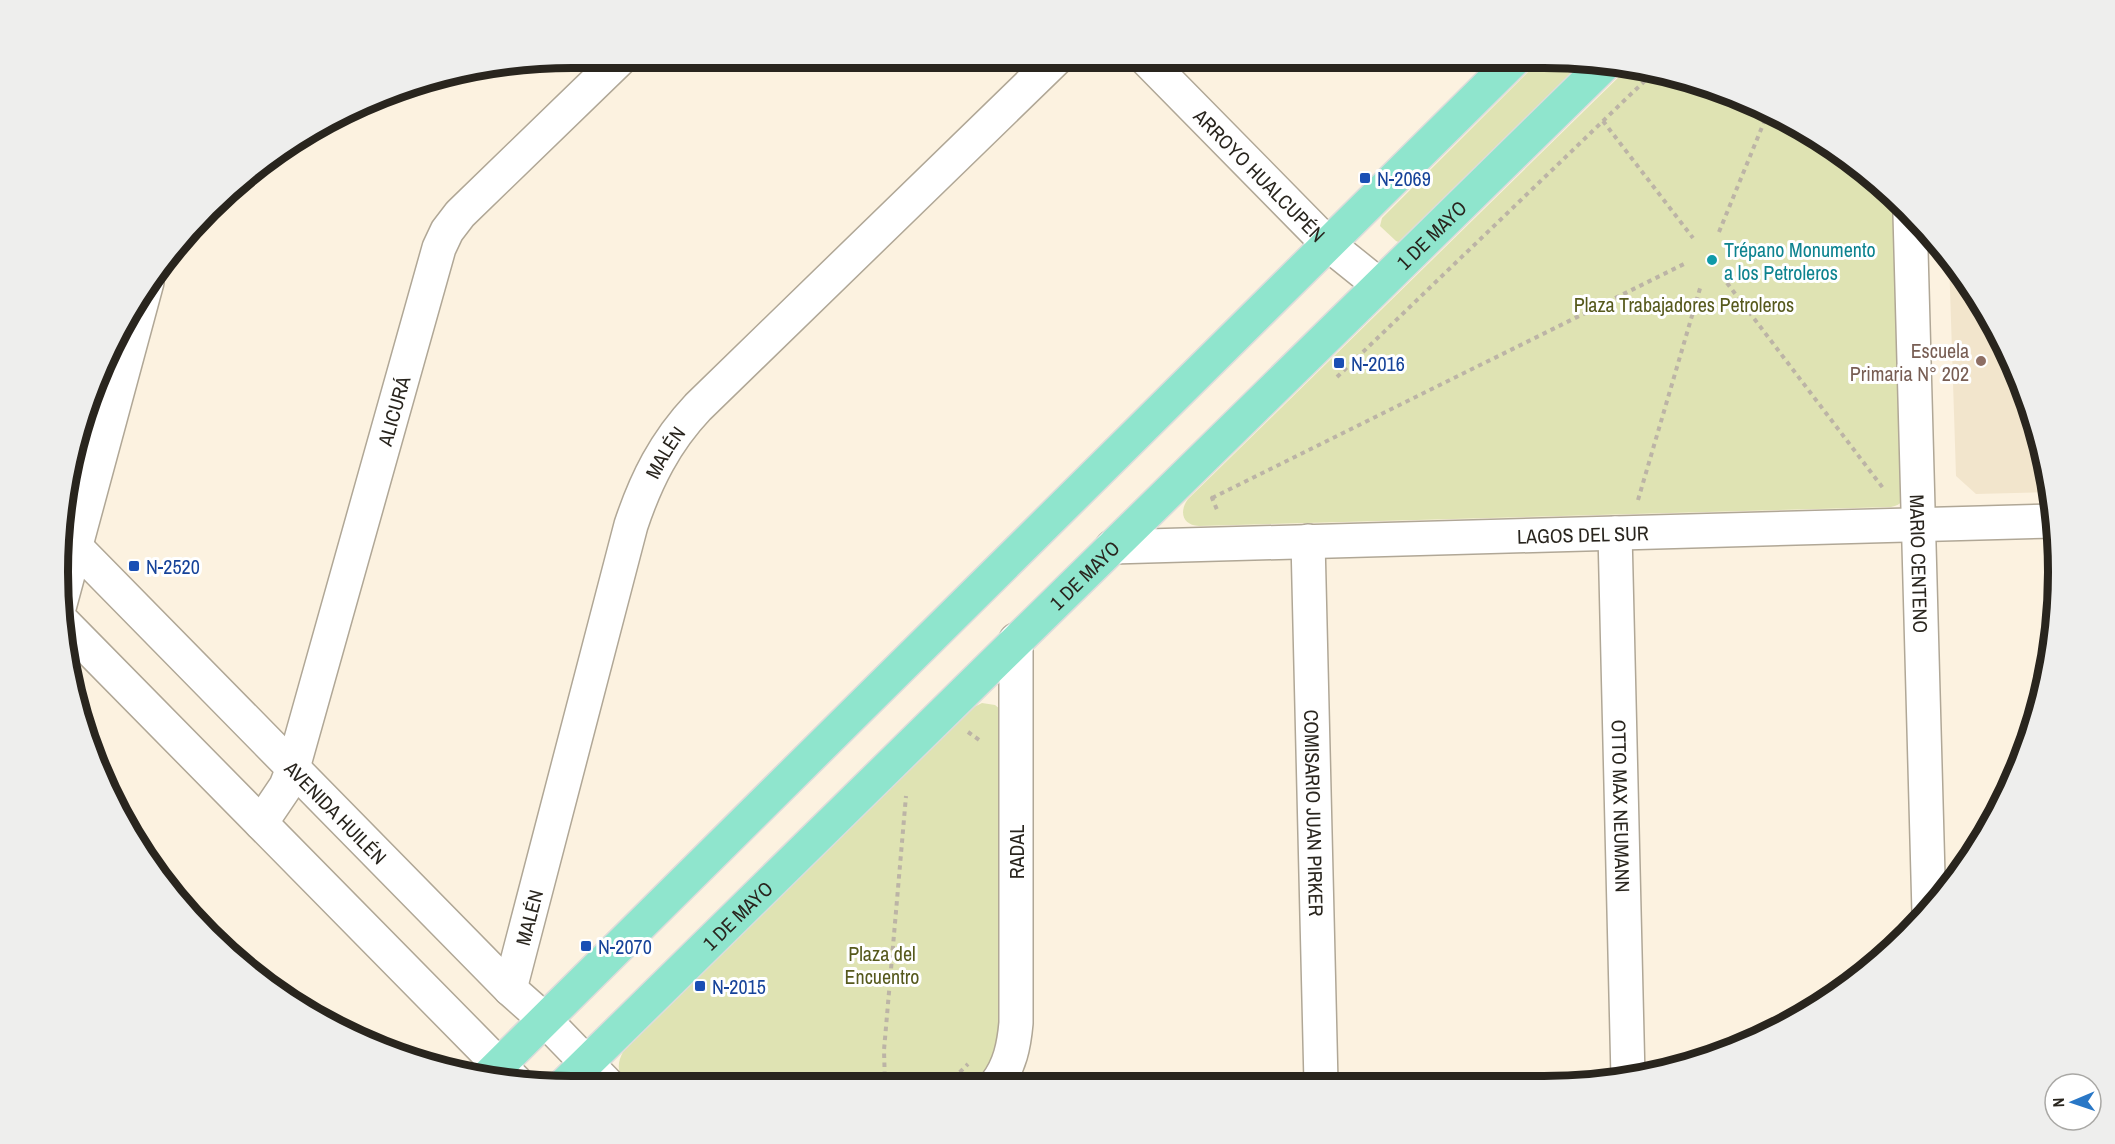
<svg xmlns="http://www.w3.org/2000/svg" width="2115" height="1144" viewBox="0 0 2115 1144" font-family="'Archivo Narrow',sans-serif">
<style>
.built{fill:#f2e5cc}
.green{fill:#dfe3b3}
.lines{fill:none;stroke-linecap:round;stroke-linejoin:round}
.minor-casing{stroke:#b0a796;stroke-width:36}
.major-casing{stroke:#dddcdb;stroke-width:36}
.path{stroke:#bcb4a6;stroke-width:4;stroke-dasharray:4.5 4.5;stroke-linecap:butt}
.minor{stroke:#fff;stroke-width:33}
.major{stroke:#8fe5cd;stroke-width:33}
.transit-dot{fill:#1a4fb4;stroke:#fff;stroke-width:2}
.culture-dot{fill:#0f9aa8;stroke:#fff;stroke-width:2}
.education-dot{fill:#8d6e63;stroke:#fff;stroke-width:2}
.labels{text-anchor:middle;dominant-baseline:central;stroke-width:6;stroke-linejoin:round;paint-order:stroke}
.street-label{font-size:20px;fill:#29251e;stroke:#fff}
.transit-label{font-size:20px;fill:#164399;stroke:#fff;text-anchor:start}
.culture-label{font-size:20px;fill:#0d838f;stroke:#fff;text-anchor:start}
.park-label{font-size:20px;fill:#56591c;stroke:#fff}
.education-label{font-size:20px;fill:#785e54;stroke:#fff;text-anchor:end}
.rim{fill:none;stroke:#29251e;stroke-width:8}
</style>
<rect width="100%" height="100%" fill="#fcf2e0"/>
<g class="built">
<polygon points="1949,259 1989,315 2031,407 2051,492 1976,494 1956,476"/>
<polygon points="101,379 80,476 71,479 74,439"/>
</g>
<g class="green">
<polygon points="1542,58 1576,58 1590,60 1401,243 1396,241 1380,226 1382,218"/>
<path d="M1629 67 1677 75 1771 110 1857 164 1898 203 1907 488C1905 499 1902 505 1891 507L1199 526C1182 525 1179 511 1188 499Z"/>
<path d="M982 703 995 705 1000 709 1002 1042 985 1078 979 1085 627 1086C618 1075 616 1064 623 1052L970 709Z"/>
</g>
<g class="lines">
<defs>
<g id="minor">
<path id="s1" d="M1145 58 1328 244 1379 285"/>
<path id="s2" d="M1910 214 1929 913"/>
<path id="s3" d="M1615 533 1628 1078"/>
<path id="s4" d="M65 536 510 989 545 1020 609 1086"/>
<path id="s5" d="M1308 541 1321 1083"/>
<path id="s6" d="M1112 547 2054 521"/>
<polyline points="59,608 147,282"/>
<polyline points="61,620 516,1082"/>
<path id="s7" d="M261 823 286 786 293 768 439 248 447 231 460 214 622 57"/>
<path id="s8" d="M510 989 631 525C646 480 665 442 698 407L1057 58"/>
<path d="M996 1084C1010 1066 1014 1045 1016 1023V640"/>
</g>
<g id="major">
<polyline points="487,1077 1516,58"/>
<path id="s9" d="M563 1086 1606 63"/>
</g>
</defs>
<use href="#minor" class="minor-casing"/>
<use href="#major" class="major-casing"/>
<g class="path">
<polyline points="1603,121 1693,238"/>
<polyline points="1879,185 1879,198"/>
<polyline points="1719,232 1769,110"/>
<polyline points="1727,283 1883,488"/>
<polyline points="1337,377 1655,71"/>
<polyline points="1213,497 1212,498 1218,512"/>
<polyline points="1212,498 1684,264"/>
<polyline points="1638,500 1701,285"/>
<polyline points="968,732 982,742"/>
<polyline points="885,1085 884,1050 906,796"/>
<polyline points="947,1085 968,1064"/>
</g>
<use href="#minor" class="minor"/>
<use href="#major" class="major"/>
</g>
<g class="transit-dot">
<rect x="1359" y="172" width="12" height="12" rx="3"/>
<rect x="1333" y="357" width="12" height="12" rx="3"/>
<rect x="128" y="560" width="12" height="12" rx="3"/>
<rect x="580" y="940" width="12" height="12" rx="3"/>
<rect x="694" y="980" width="12" height="12" rx="3"/>
</g>
<circle class="culture-dot" cx="1712" cy="260" r="6"/>
<circle class="education-dot" cx="1981" cy="361" r="6"/>
<g class="labels">
<g class="street-label">
<text stroke="none"><textPath href="#s1" startOffset="164">ARROYO HUALCUPÉN</textPath></text>
<text stroke="none"><textPath href="#s9" startOffset="1216">1 DE MAYO</textPath></text>
<text stroke="none"><textPath href="#s7" startOffset="435">ALICURÁ</textPath></text>
<text stroke="none"><textPath href="#s8" startOffset="560">MALÉN</textPath></text>
<text stroke="none"><textPath href="#s6" startOffset="471">LAGOS DEL SUR</textPath></text>
<text stroke="none"><textPath href="#s2" startOffset="350">MARIO CENTENO</textPath></text>
<text stroke="none"><textPath href="#s9" startOffset="730">1 DE MAYO</textPath></text>
<text stroke="none"><textPath href="#s3" startOffset="273">OTTO MAX NEUMANN</textPath></text>
<text stroke="none"><textPath href="#s4" startOffset="387">AVENIDA HUILÉN</textPath></text>
<text stroke="none"><textPath href="#s5" startOffset="272">COMISARIO JUAN PIRKER</textPath></text>
<text transform="translate(1016 852) rotate(-90)">RADAL</text>
<text stroke="none"><textPath href="#s9" startOffset="244">1 DE MAYO</textPath></text>
<text stroke="none"><textPath href="#s8" startOffset="74">MALÉN</textPath></text>
</g>
<g class="transit-label">
<text x="1377" y="178">N-2069</text>
<text x="1351" y="363">N-2016</text>
<text x="146" y="566">N-2520</text>
<text x="598" y="946">N-2070</text>
<text x="712" y="986">N-2015</text>
</g>
<g class="culture-label">
<text x="1724" y="249">Trépano Monumento<tspan x="1724" dy="23">a los Petroleros</tspan></text>
</g>
<g class="park-label">
<text x="1684" y="304">Plaza Trabajadores Petroleros</text>
<text x="882" y="953">Plaza del<tspan x="882" dy="23">Encuentro</tspan></text>
</g>
<g class="education-label">
<text x="1969" y="350">Escuela<tspan x="1969" dy="23">Primaria N° 202</tspan></text>
</g>
</g>
<path d="M0 0H2115V1144H0ZM572 68H1544A504 504 0 0 1 2048 572V572A504 504 0 0 1 1544 1076H572A504 504 0 0 1 68 572V572A504 504 0 0 1 572 68Z" fill="#eeeeed" fill-rule="evenodd"/>
<path class="rim" d="M572 68H1544A504 504 0 0 1 2048 572V572A504 504 0 0 1 1544 1076H572A504 504 0 0 1 68 572V572A504 504 0 0 1 572 68Z"/>
<g transform="translate(2073 1102) rotate(268)"><circle r="28" fill="#ffffff" stroke="#a9a8a5" stroke-width="1.5"/>
<path d="M0-4.5L10 22L0 15L-10 22Z" fill="#2977c6"/>
<text y="-9" font-size="16" font-weight="bold" text-anchor="middle" fill="#29251e">N</text>
</g>
</svg>
